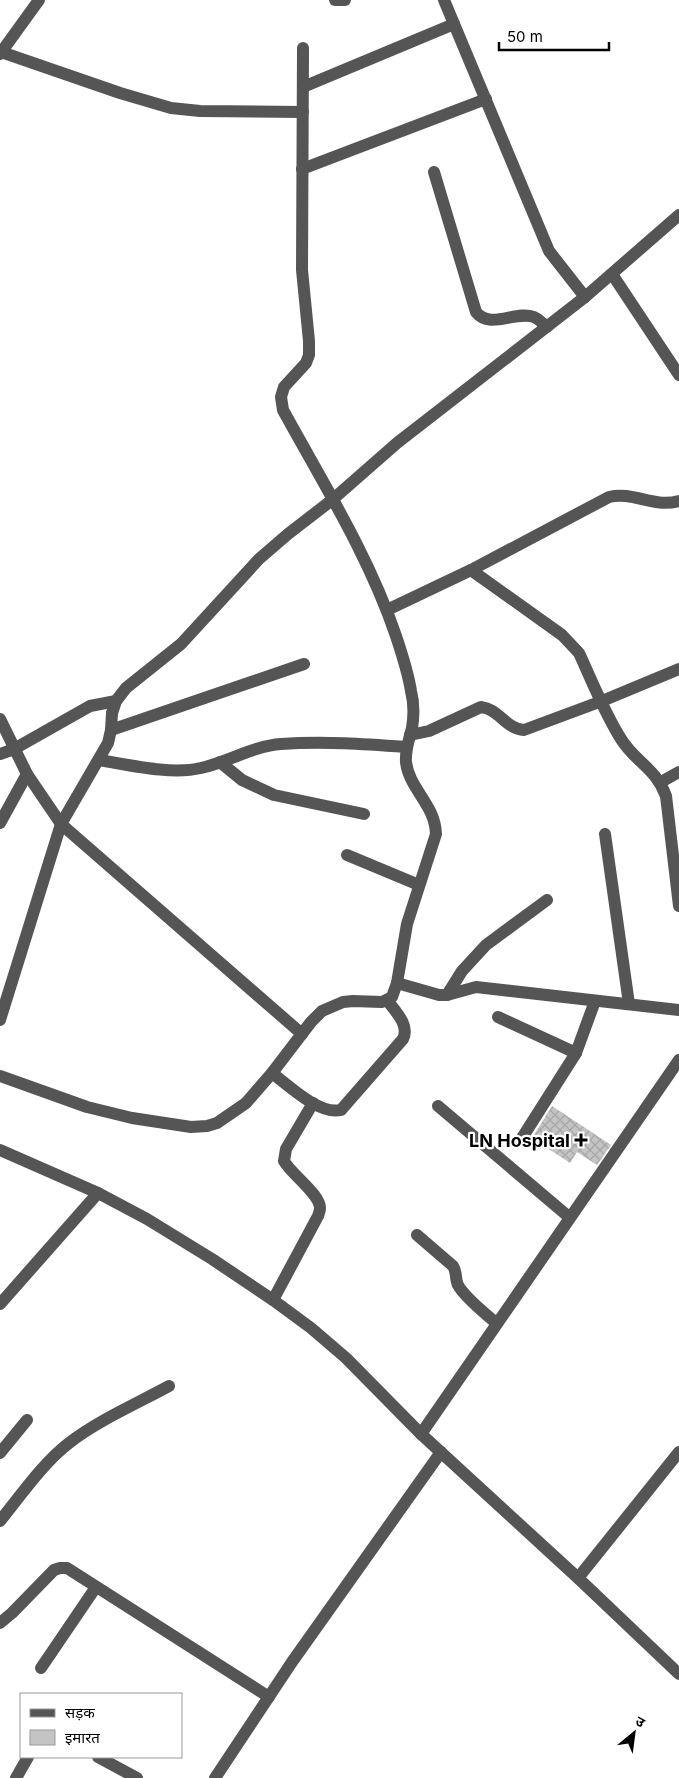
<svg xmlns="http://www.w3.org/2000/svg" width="679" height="1778" viewBox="0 0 679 1778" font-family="Inter,'Noto Sans Devanagari',sans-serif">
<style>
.building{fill:url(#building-cross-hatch)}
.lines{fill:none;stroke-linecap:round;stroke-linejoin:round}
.minor{stroke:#555;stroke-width:12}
.poi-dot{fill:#000;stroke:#fff;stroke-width:2}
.labels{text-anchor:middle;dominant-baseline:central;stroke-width:4.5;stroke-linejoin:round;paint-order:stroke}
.poi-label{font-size:18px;font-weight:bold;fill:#000;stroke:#fff;text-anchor:end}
</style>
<defs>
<pattern id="building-cross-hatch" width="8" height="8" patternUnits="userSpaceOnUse" patternTransform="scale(1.25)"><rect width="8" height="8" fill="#c4c4c4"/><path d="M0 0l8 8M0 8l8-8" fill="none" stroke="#a7a7a7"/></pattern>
</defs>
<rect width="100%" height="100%" fill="#fff"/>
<polygon class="building" points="552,1106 611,1145 597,1165 577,1152 570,1163 532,1138"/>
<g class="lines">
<g class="minor">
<polyline points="335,0 345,0"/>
<polyline points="444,0 549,251 585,297"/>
<polyline points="1,52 120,93 171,108 200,111 303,112"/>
<polyline points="0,54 39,0"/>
<polyline points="303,87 454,24"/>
<polyline points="302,169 486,99"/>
<path d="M434 172 476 312C490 330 516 310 534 317 539 319 543 324 547 327"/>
<polyline points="612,274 679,375"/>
<path d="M471 570 562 635 579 653C592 681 604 712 621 739 635 762 655 767 666 796L679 906"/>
<path d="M387 610 471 570 609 497C634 491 652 508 679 501"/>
<polyline points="0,719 27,774 61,824 302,1034"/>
<polyline points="111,730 304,664"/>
<path d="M410 735 429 731 481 707C499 709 506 729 524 730L602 701 679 669"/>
<polyline points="0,754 14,749 90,706 116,701"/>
<path d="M99 760C130 765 171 775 201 768 228 762 253 746 281 744 323 741 365 744 406 747"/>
<polyline points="220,762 242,780 274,795 364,814"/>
<polyline points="661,782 679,772"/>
<polyline points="0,823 27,774"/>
<polyline points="605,834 629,1004"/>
<polyline points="347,855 419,885"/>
<polyline points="397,983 439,995 447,995 476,987 679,1010"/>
<polyline points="447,995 462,971 486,945 547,900"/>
<polyline points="498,1017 576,1053"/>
<polyline points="0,1020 61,824 108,743 111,730 112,713 116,701 126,688 181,644 259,559 288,534 332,500 397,443 585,297 679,215"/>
<path d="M272 1073C289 1086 319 1115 341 1110L403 1039C410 1025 395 1011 387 1000"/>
<path d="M0 1076 87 1107 132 1118 191 1127 207 1126 217 1123 246 1103 272 1073 311 1022 322 1011 343 1002 353 1001 382 1002 392 997 397 983 407 924 436 834C435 804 409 789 406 762 405 750 409 740 412 728 414 716 414 703 411 691 408 672 402 654 396 636 369 556 323 483 283 410L281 397 284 387 306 363 309 355V341L302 270 303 48"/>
<polyline points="438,1106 569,1217"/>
<polyline points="522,1138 576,1053 595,1001"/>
<polyline points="0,1150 98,1193 147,1219 212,1259 273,1300 311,1328 346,1358 421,1434 578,1578 679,1674"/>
<path d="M417 1235 453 1266C457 1272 455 1279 458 1285 465 1298 485 1313 496 1323"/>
<path d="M273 1300 318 1216C319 1213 320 1211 320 1208 320 1194 291 1174 284 1161L286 1149 313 1103"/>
<polyline points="0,1304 98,1193"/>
<polyline points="421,1434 679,1060"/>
<polyline points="0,1453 27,1420"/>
<path d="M0 1521C21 1495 43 1463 69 1443 97 1421 138 1403 169 1386"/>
<polyline points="578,1578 679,1452"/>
<polyline points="0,1623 12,1613 54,1570 60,1568 67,1568 269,1697"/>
<polyline points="41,1668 96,1587"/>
<polyline points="98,1757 137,1778"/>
<polyline points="16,1778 28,1757"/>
<polyline points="215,1778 292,1662 441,1452"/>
</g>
</g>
<path class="poi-dot" d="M578.5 1132.5h5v5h5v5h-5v5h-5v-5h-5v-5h5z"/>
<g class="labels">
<g class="poi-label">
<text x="570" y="1140">LN Hospital</text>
</g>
</g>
<rect x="20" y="1693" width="162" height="65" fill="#ffffff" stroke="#999999"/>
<rect x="30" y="1709" width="25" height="8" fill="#555555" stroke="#999999"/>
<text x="65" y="1718" font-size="15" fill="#000000">सड़क</text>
<rect x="30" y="1730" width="25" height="15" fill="#c4c4c4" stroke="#999999"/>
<text x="65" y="1743" font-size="15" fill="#000000">इमारत</text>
<g transform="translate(634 1733) rotate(29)" stroke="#ffffff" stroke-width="4" paint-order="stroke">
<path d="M0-4L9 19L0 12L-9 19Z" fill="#000000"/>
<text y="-8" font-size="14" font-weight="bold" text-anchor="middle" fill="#000000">उ</text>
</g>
<path d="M499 42v8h110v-8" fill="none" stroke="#000000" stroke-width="2.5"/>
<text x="507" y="42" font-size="15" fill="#000000" stroke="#ffffff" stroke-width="4" paint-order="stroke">50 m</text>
</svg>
